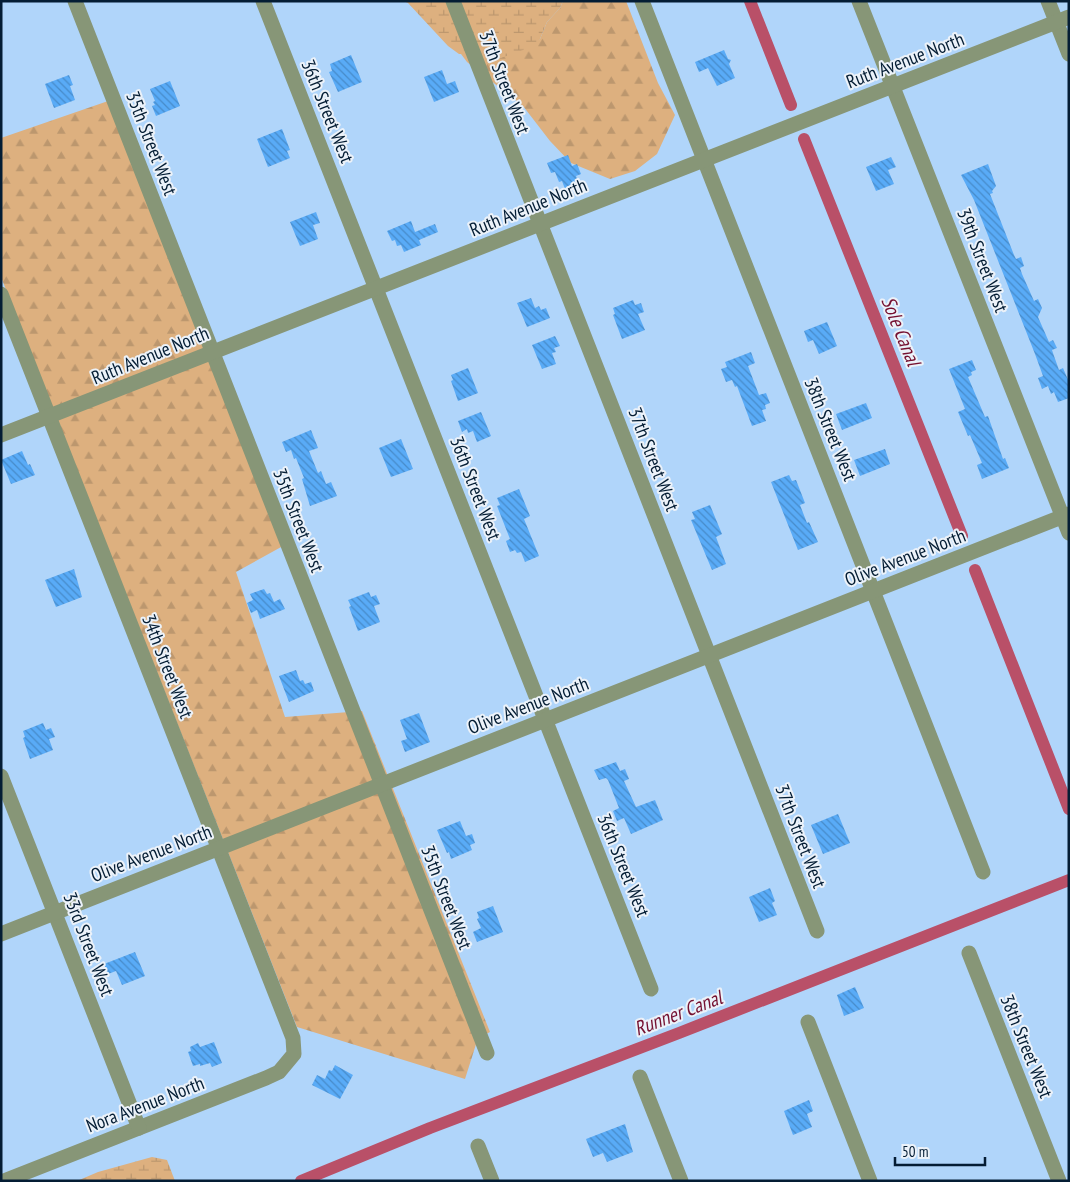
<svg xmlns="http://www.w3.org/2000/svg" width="1070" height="1182" viewBox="0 0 1070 1182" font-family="'PT Sans Narrow',sans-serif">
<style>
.forest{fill:url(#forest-firs)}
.wetland{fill:url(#wetland-marsh)}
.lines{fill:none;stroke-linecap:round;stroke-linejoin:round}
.canal{stroke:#b95068;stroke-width:12}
.building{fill:url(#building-back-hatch)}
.minor{stroke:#879677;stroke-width:15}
.labels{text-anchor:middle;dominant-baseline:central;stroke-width:4;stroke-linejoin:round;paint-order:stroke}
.street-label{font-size:19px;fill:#041d34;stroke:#ecf2f9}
.water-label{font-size:20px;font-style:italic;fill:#751131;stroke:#ecf2f9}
</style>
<defs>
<pattern id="forest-firs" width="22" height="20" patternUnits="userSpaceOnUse" patternTransform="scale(1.25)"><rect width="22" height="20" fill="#ddb07f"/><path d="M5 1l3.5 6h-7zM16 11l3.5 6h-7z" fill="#bc976e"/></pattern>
<pattern id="wetland-marsh" width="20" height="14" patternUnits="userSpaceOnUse" patternTransform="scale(1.25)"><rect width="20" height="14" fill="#ddb07f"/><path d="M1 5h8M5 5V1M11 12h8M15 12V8" fill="none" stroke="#bc976e"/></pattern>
<pattern id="building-back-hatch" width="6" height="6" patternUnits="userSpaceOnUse" patternTransform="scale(1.25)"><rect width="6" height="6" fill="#59abf7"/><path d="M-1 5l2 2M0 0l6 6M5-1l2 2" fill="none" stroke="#478bc9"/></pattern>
</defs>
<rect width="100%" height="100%" fill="#b0d5fa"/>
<g class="forest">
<polygon points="563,1 626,1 658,83 675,115 657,154 635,171 610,179 571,163 550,141 523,106 467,62 461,54 488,54 498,59 540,39 547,22 560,8"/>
<polygon points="111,100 292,541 236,572 285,717 362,711 490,1032 478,1038 465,1079 297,1027 1,277 1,138"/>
</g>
<g class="wetland">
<polygon points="404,1 563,1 560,8 547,22 540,39 534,46 498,59 488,54 459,54 448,46 408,3"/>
<polygon points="152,1157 167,1160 175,1181 77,1181 98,1172"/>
</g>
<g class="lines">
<g class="canal">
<polyline points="750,1 791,105"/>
<polyline points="804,139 962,536"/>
<polyline points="975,570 1069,809"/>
<polyline points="301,1181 430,1128 679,1033 1069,880"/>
</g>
</g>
<g class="building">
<polygon points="724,50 728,59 731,60 729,64 735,78 717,86 708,68 699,72 695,62"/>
<polygon points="351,55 362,82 338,92 329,72 332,71 330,64"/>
<polygon points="442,70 447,84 455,81 459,92 434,102 424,77"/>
<polygon points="69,75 73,85 70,86 75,100 54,108 45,84"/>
<polygon points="170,81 180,106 156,116 152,106 155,105 153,102 155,101 150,89"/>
<polygon points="282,129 290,150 287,151 290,158 268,167 257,139"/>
<polygon points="568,155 572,166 577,164 581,174 576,176 579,184 565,189 562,181 559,182 555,172 551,173 547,163"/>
<polygon points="891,157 896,167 888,170 894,184 876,191 866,167"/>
<polygon points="988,164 996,186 992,191 993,193 990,194 1014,255 1016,259 1021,257 1024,266 1020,268 1022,274 1034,301 1038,299 1042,308 1038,317 1049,342 1053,340 1057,348 1052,350 1054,356 1059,370 1063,368 1069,382 1069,398 1058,402 1054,392 1051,394 1048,386 1042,389 1038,378 1043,376 1035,354 974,200 961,175"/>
<polygon points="316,212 320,223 313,225 318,239 300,246 290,222"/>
<polygon points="411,221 415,232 435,224 438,232 419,240 421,245 404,252 401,245 397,246 395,240 392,241 387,231"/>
<polygon points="531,298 535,308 539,306 541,310 546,308 550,318 527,327 517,303"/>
<polygon points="633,300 635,305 641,303 644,312 638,314 645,330 622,339 613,315 615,314 613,308"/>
<polygon points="827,322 837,346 819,354 813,340 808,342 804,331"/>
<polygon points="555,336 560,346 554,348 556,352 552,353 556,364 542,369 532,345"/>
<polygon points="751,352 755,363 748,366 759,395 766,393 770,403 765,405 766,409 762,410 766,421 752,426 737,386 735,387 732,380 726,382 721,369 727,367 725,362"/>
<polygon points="972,360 976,370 971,372 972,375 968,377 985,417 988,416 1003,459 1005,458 1009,468 982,479 977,465 982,463 970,435 968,436 958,412 965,409 949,369"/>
<polygon points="468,368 478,393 458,401 451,381 453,380 451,375"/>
<polygon points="866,403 872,418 842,430 836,414"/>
<polygon points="481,412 491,436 477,442 473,431 468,433 467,429 462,432 458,421"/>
<polygon points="311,430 318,448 309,451 318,473 321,471 326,484 331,482 337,496 310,506 302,479 304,478 296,458 294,459 291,450 286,452 282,442"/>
<polygon points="401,439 413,469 391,477 379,448"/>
<polygon points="885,449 890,464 860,476 854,460"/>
<polygon points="22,451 28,465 30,464 35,475 11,484 1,460"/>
<polygon points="789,475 792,481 796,480 805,503 800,505 807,523 809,522 818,542 798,550 771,482"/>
<polygon points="519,489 530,516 524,519 539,556 525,562 521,552 517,553 515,550 510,552 506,541 510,539 497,506 500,505 497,498"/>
<polygon points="710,505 722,534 716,537 726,564 712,570 691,520 695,519 692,512"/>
<polygon points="74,569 82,597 56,607 45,580"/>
<polygon points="264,589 267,594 270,593 274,602 280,599 285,609 260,619 257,610 251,613 247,603 253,600 250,594"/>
<polygon points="369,592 371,597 376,595 380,604 374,606 380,622 358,631 349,607 351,606 348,600"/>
<polygon points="296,670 300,681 303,680 305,684 311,682 314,691 289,702 279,676"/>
<polygon points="419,713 430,742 405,752 401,741 407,739 400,720"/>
<polygon points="43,723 46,730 51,728 55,737 49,739 53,750 30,759 23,738 25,737 23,731"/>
<polygon points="616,762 620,771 625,769 629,779 624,781 636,807 655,800 663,820 631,834 624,818 617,821 613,811 619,808 608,780 606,778 599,780 594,770"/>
<polygon points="838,814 850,843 823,854 811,825"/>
<polygon points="460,821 466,836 472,834 475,843 470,845 472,850 451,859 449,852 447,853 437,830"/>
<polygon points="770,888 775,901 772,903 777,915 759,922 749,897"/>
<polygon points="493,906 503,932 477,942 473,932 481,928 477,919 479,918 477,912"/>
<polygon points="135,952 145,976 122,985 116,971 108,974 104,964"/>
<polygon points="855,987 864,1008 844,1016 837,995"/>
<polygon points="214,1042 222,1063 212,1067 210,1063 200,1066 200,1064 193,1066 188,1052 191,1051 190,1047 198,1043 200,1047"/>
<polygon points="335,1065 353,1075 340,1099 312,1085 317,1075 325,1079 329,1070 332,1071"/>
<polygon points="809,1100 813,1111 807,1114 812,1127 793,1135 784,1111"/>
<polygon points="625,1124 633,1152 607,1162 603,1153 593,1157 586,1139"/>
</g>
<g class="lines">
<g class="minor">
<polyline points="75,1 487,1053"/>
<polyline points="263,1 651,989"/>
<polyline points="453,1 817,931"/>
<polyline points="642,1 983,872"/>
<polyline points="859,1 1069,533"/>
<polyline points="1048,1 1069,54"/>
<polyline points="1,294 293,1038 294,1054 279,1072 266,1078 4,1181"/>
<polyline points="1,435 1069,17"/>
<polyline points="1,776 139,1128"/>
<polyline points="1,934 1069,514"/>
<polyline points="969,953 1059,1181"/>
<polyline points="808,1022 870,1181"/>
<polyline points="640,1077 681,1181"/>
<polyline points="478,1146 492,1181"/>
</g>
</g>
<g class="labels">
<g class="street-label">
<text transform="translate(905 60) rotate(-21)">Ruth Avenue North</text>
<text transform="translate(505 82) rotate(69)">37th Street West</text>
<text transform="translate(328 111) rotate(68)">36th Street West</text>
<text transform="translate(152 143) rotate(69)">35th Street West</text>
<text transform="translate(528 207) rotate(-22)">Ruth Avenue North</text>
<text transform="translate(983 260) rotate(69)">39th Street West</text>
<text transform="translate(150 355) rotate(-22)">Ruth Avenue North</text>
<text transform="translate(831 429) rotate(68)">38th Street West</text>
<text transform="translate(654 459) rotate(69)">37th Street West</text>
<text transform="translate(476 488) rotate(69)">36th Street West</text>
<text transform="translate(299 520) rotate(69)">35th Street West</text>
<text transform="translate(905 557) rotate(-21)">Olive Avenue North</text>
<text transform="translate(168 666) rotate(69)">34th Street West</text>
<text transform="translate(528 705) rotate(-21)">Olive Avenue North</text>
<text transform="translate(801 836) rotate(69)">37th Street West</text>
<text transform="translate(151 853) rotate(-21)">Olive Avenue North</text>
<text transform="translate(624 865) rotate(68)">36th Street West</text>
<text transform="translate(447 897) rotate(69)">35th Street West</text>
<text transform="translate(89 944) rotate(69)">33rd Street West</text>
<text transform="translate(1027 1046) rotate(68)">38th Street West</text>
<text transform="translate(145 1104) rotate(-21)">Nora Avenue North</text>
</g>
<g class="water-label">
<text transform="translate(901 331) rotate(68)">Sole Canal</text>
<text transform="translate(678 1013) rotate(-21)">Runner Canal</text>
</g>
</g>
<rect width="1070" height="1182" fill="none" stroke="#041d34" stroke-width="5"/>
<path d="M895 1157v8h90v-8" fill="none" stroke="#041d34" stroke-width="2.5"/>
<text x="902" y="1157" font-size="15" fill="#041d34" stroke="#ecf2f9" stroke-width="4" paint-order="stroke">50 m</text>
</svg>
